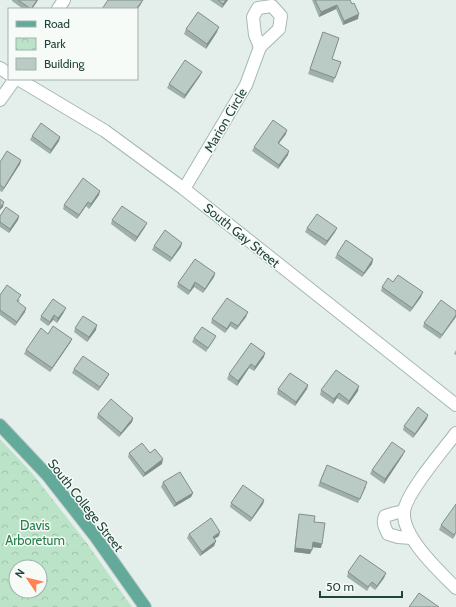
<svg xmlns="http://www.w3.org/2000/svg" width="456" height="607" viewBox="0 0 456 607" font-family="Cabin,sans-serif">
<style>
.park{fill:url(#park-crowns);fill-rule:evenodd}
.lines{fill:none;stroke-linecap:round;stroke-linejoin:round}
.street-casing{stroke:#a6b8b3;stroke-width:14}
.primary-casing{stroke:#c1cbc8;stroke-width:14}
.street{stroke:#fff;stroke-width:12}
.primary{stroke:#63aa9a;stroke-width:12}
.wall{fill:#9fafa9}
.shaded-wall{fill:#828e89}
.building{fill:#b9cbc4;stroke:#828e89}
.labels{text-anchor:middle;dominant-baseline:central;stroke-width:3;stroke-linejoin:round;paint-order:stroke}
.street-label{font-size:13px;fill:#21443b;stroke:#f6fbf8}
.park-label{font-size:13px;fill:#25804b;stroke:#f6fbf8}
</style>
<defs>
<pattern id="park-crowns" width="20" height="18" patternUnits="userSpaceOnUse"><rect width="20" height="18" fill="#bbe3c7"/><path d="M2 6a3 3 0 1 1 6 0M12 15a3 3 0 1 1 6 0" fill="none" stroke="#a0c4ac"/></pattern>
</defs>
<rect width="100%" height="100%" fill="#e4efeb"/>
<path class="park" d="M0 439 32 473 86 542 132 607H0ZM16 567H40V591H16Z"/>
<g class="lines">
<defs>
<g id="street">
<polygon points="272,6 281,16 279,29 260,47 255,35 253,17 258,8"/>
<polyline points="58,9 64,0"/>
<polyline points="0,68 9,74"/>
<polyline points="18,79 105,131 184,189 456,405"/>
<polyline points="0,100 15,79"/>
<polyline points="184,189 246,85 260,47"/>
<path d="M456 433C444 449 405 494 404 512 402 537 439 571 456 588"/>
<path d="M404 511 395 513 385 516C382 523 385 528 388 534L398 537 411 538"/>
</g>
<polyline id="primary" points="0,425 48,476 95,536 145,607"/>
</defs>
<use href="#street" class="street-casing"/>
<use href="#primary" class="primary-casing"/>
<use href="#street" class="street"/>
<use href="#primary" class="primary"/>
</g>
<g class="wall">
<polygon points="12,0 38,0 32,9 23,9 12,1"/>
<polygon points="210,0 228,0 222,8"/>
<polygon points="312,0 350,0 358,19 343,25 336,9 319,17"/>
<polygon points="186,29 217,32 206,49 184,34"/>
<polygon points="323,32 332,59 341,62 333,83 308,74"/>
<polygon points="200,76 184,99 167,88 169,84"/>
<polygon points="286,134 279,143 288,155 278,169 252,151 254,147"/>
<polygon points="32,136 60,137 59,141 50,154 30,140"/>
<polygon points="21,160 20,164 2,192 0,191 0,162"/>
<polygon points="99,195 89,209 86,206 77,219 63,209 64,205"/>
<polygon points="0,216 19,216 18,220 9,233 0,227"/>
<polygon points="112,220 145,227 135,242 111,224"/>
<polygon points="307,228 337,228 335,232 325,246 305,232"/>
<polygon points="154,246 181,247 170,262 152,250"/>
<polygon points="337,254 373,259 372,264 362,277 335,258"/>
<polygon points="215,273 214,277 203,293 194,287 188,295 177,287 178,283"/>
<polygon points="393,282 421,297 410,312 381,291 382,287"/>
<polygon points="0,295 20,300 18,302 25,312 15,326 0,315"/>
<polygon points="456,311 440,339 423,327 424,323"/>
<polygon points="64,312 57,323 53,320 48,326 40,320 41,316"/>
<polygon points="246,317 236,330 230,326 225,333 211,323 212,319"/>
<polygon points="75,328 96,330 87,342 74,332"/>
<polygon points="48,334 72,339 70,343 50,372 24,354 26,350"/>
<polygon points="216,336 214,340 206,352 192,342 194,338"/>
<polygon points="456,350 456,355 454,354"/>
<polygon points="264,357 254,371 249,368 237,386 227,379 229,374"/>
<polygon points="74,369 109,374 107,378 98,391 72,373"/>
<polygon points="308,385 307,389 295,406 277,394 278,389"/>
<polygon points="321,390 358,391 348,405 337,398 333,404 320,395"/>
<polygon points="98,414 133,418 132,422 119,437 97,418"/>
<polygon points="427,419 413,438 403,430 404,426"/>
<polygon points="129,453 150,453 162,464 143,477 128,457"/>
<polygon points="403,455 384,484 370,474 372,470"/>
<polygon points="327,465 366,487 358,503 318,486"/>
<polygon points="163,482 193,493 191,497 174,507 161,487"/>
<polygon points="264,500 263,504 250,522 230,507 231,503"/>
<polygon points="299,514 314,522 321,548 312,547 310,554 294,552 298,518"/>
<polygon points="441,525 456,534 453,539 439,530"/>
<polygon points="189,534 219,536 214,539 216,541 214,546 200,556 187,538"/>
<polygon points="348,572 386,573 384,578 375,590 370,586 367,591 347,577"/>
</g>
<g class="shaded-wall">
<polygon points="37,0 38,0 32,9 31,9"/>
<polygon points="143,0 141,4 137,10 137,9 136,9"/>
<polygon points="226,0 228,0 222,8 223,4"/>
<polygon points="337,5 336,9 319,17 321,12"/>
<polygon points="359,14 358,19 343,25 344,21"/>
<polygon points="219,27 217,32 206,49 207,44"/>
<polygon points="202,72 200,76 184,99 185,95"/>
<polygon points="287,130 286,134 276,147 278,143"/>
<polygon points="60,137 59,141 50,154 51,150"/>
<polygon points="289,151 288,155 278,169 279,165"/>
<polygon points="21,160 20,164 2,192 4,188"/>
<polygon points="100,191 99,195 89,209 91,204"/>
<polygon points="4,202 3,207 0,210 0,208"/>
<polygon points="88,202 86,206 77,219 79,215"/>
<polygon points="19,216 18,220 9,233 10,229"/>
<polygon points="147,223 145,227 135,242 137,237"/>
<polygon points="337,228 335,232 325,246 327,241"/>
<polygon points="182,243 181,247 170,262 172,258"/>
<polygon points="373,259 372,264 362,277 364,273"/>
<polygon points="215,273 214,277 203,293 205,289"/>
<polygon points="195,282 194,287 188,295 190,291"/>
<polygon points="423,292 421,297 410,312 412,308"/>
<polygon points="26,308 25,312 15,326 17,322"/>
<polygon points="66,308 64,312 57,323 58,318"/>
<polygon points="248,312 246,317 236,330 238,326"/>
<polygon points="54,315 53,320 48,326 50,322"/>
<polygon points="456,315 456,317 440,339 442,335"/>
<polygon points="231,322 230,326 225,333 227,329"/>
<polygon points="97,325 96,330 87,342 89,337"/>
<polygon points="72,339 70,343 50,372 52,368"/>
<polygon points="265,353 264,357 254,371 255,367"/>
<polygon points="251,364 249,368 237,386 238,381"/>
<polygon points="109,374 107,378 98,391 100,387"/>
<polygon points="308,385 307,389 295,406 296,402"/>
<polygon points="359,386 358,391 348,405 349,401"/>
<polygon points="339,393 337,398 333,404 334,399"/>
<polygon points="428,415 427,419 413,438 415,434"/>
<polygon points="133,418 132,422 119,437 121,433"/>
<polygon points="405,451 403,455 384,484 385,479"/>
<polygon points="163,459 162,464 143,477 145,473"/>
<polygon points="193,493 191,497 174,507 176,503"/>
<polygon points="264,500 263,504 250,522 252,518"/>
<polygon points="220,532 219,536 211,541 213,537"/>
<polygon points="216,541 214,546 200,556 202,552"/>
<polygon points="313,542 322,544 321,548 311,547"/>
<polygon points="295,548 312,550 310,554 294,552"/>
<polygon points="386,573 384,578 375,590 377,586"/>
</g>
<g class="building">
<polygon points="18,0 37,0 31,9"/>
<polygon points="108,0 143,0 136,9 102,9"/>
<polygon points="218,0 226,0 223,4"/>
<polygon points="315,0 350,0 352,4 354,3 359,14 344,21 337,5 321,12"/>
<polygon points="198,12 219,27 207,44 186,29"/>
<polygon points="323,32 339,38 332,59 341,62 335,78 310,69"/>
<polygon points="185,60 202,72 185,95 169,84"/>
<polygon points="273,120 287,130 278,143 289,151 279,165 254,147"/>
<polygon points="41,123 60,137 51,150 32,136"/>
<polygon points="7,151 21,160 4,188 0,185 0,162"/>
<polygon points="83,178 100,191 91,204 88,202 79,215 64,205"/>
<polygon points="0,199 4,202 0,208"/>
<polygon points="122,206 147,223 137,237 112,220"/>
<polygon points="6,207 19,216 10,229 0,222 0,216"/>
<polygon points="317,214 337,228 327,241 307,228"/>
<polygon points="165,230 182,243 172,258 154,246"/>
<polygon points="346,240 373,259 364,273 337,254"/>
<polygon points="195,259 215,273 205,289 195,282 190,291 178,283"/>
<polygon points="398,275 423,292 412,308 382,287 388,278 393,282"/>
<polygon points="7,285 21,295 17,301 26,308 17,322 0,310 0,295"/>
<polygon points="227,298 248,312 238,326 231,322 227,329 212,319"/>
<polygon points="53,299 66,308 58,318 54,315 50,322 41,316"/>
<polygon points="441,300 456,311 456,315 442,335 424,323"/>
<polygon points="83,316 97,325 89,337 75,328"/>
<polygon points="53,326 72,339 52,368 26,350 41,328 48,334"/>
<polygon points="202,327 216,336 208,348 194,338"/>
<polygon points="251,343 265,353 255,367 251,364 238,381 229,374"/>
<polygon points="83,356 109,374 100,387 74,369"/>
<polygon points="336,370 359,386 349,401 339,393 334,399 321,390"/>
<polygon points="290,373 308,385 296,402 278,389"/>
<polygon points="111,399 133,418 121,433 98,414"/>
<polygon points="418,407 428,415 415,434 404,426"/>
<polygon points="392,442 405,451 385,479 372,470"/>
<polygon points="142,443 150,453 155,449 163,459 145,473 129,453"/>
<polygon points="327,465 367,482 360,499 320,482"/>
<polygon points="180,472 193,493 176,503 163,482"/>
<polygon points="243,485 264,500 252,518 231,503"/>
<polygon points="456,504 456,532 454,535 441,525"/>
<polygon points="299,514 315,516 314,522 325,523 322,544 313,542 312,550 295,548"/>
<polygon points="211,518 220,532 213,537 216,541 202,552 189,534"/>
<polygon points="360,555 386,573 377,586 372,582 368,587 348,572"/>
<polygon points="419,593 439,607 409,607"/>
</g>
<g class="labels">
<g class="street-label">
<text transform="translate(225 120) rotate(-60)">Marion Circle</text>
<text transform="translate(242 235) rotate(39)">South Gay Street</text>
<text transform="translate(86 505) rotate(52)">South College Street</text>
</g>
<g class="park-label">
<text x="35" y="525">Davis<tspan x="35" dy="15">Arboretum</tspan></text>
</g>
</g>
<rect x="8" y="8" width="130" height="72" fill="#f6fbf8" stroke="#a1b2ac"/>
<rect x="16" y="21" width="20" height="6" fill="#63aa9a" stroke="#a1b2ac"/>
<text x="44" y="28" font-size="12" fill="#21443b">Road</text>
<rect x="16" y="38" width="20" height="12" fill="url(#park-crowns)" stroke="#a1b2ac"/>
<text x="44" y="48" font-size="12" fill="#21443b">Park</text>
<rect x="16" y="58" width="20" height="12" fill="#b9cbc4" stroke="#a1b2ac"/>
<text x="44" y="68" font-size="12" fill="#21443b">Building</text>
<g transform="translate(28 579) rotate(305)"><circle r="19" fill="#f6fbf8" stroke="#a1b2ac"/>
<path d="M0-3L7 15L0 10L-7 15Z" fill="#ff8253"/>
<text y="-6" font-size="11" font-weight="bold" text-anchor="middle" fill="#21443b">N</text>
</g>
<path d="M320 591v6h82v-6" fill="none" stroke="#21443b" stroke-width="2"/>
<text x="326" y="591" font-size="12" fill="#21443b" stroke="#f6fbf8" stroke-width="3" paint-order="stroke">50 m</text>
</svg>
